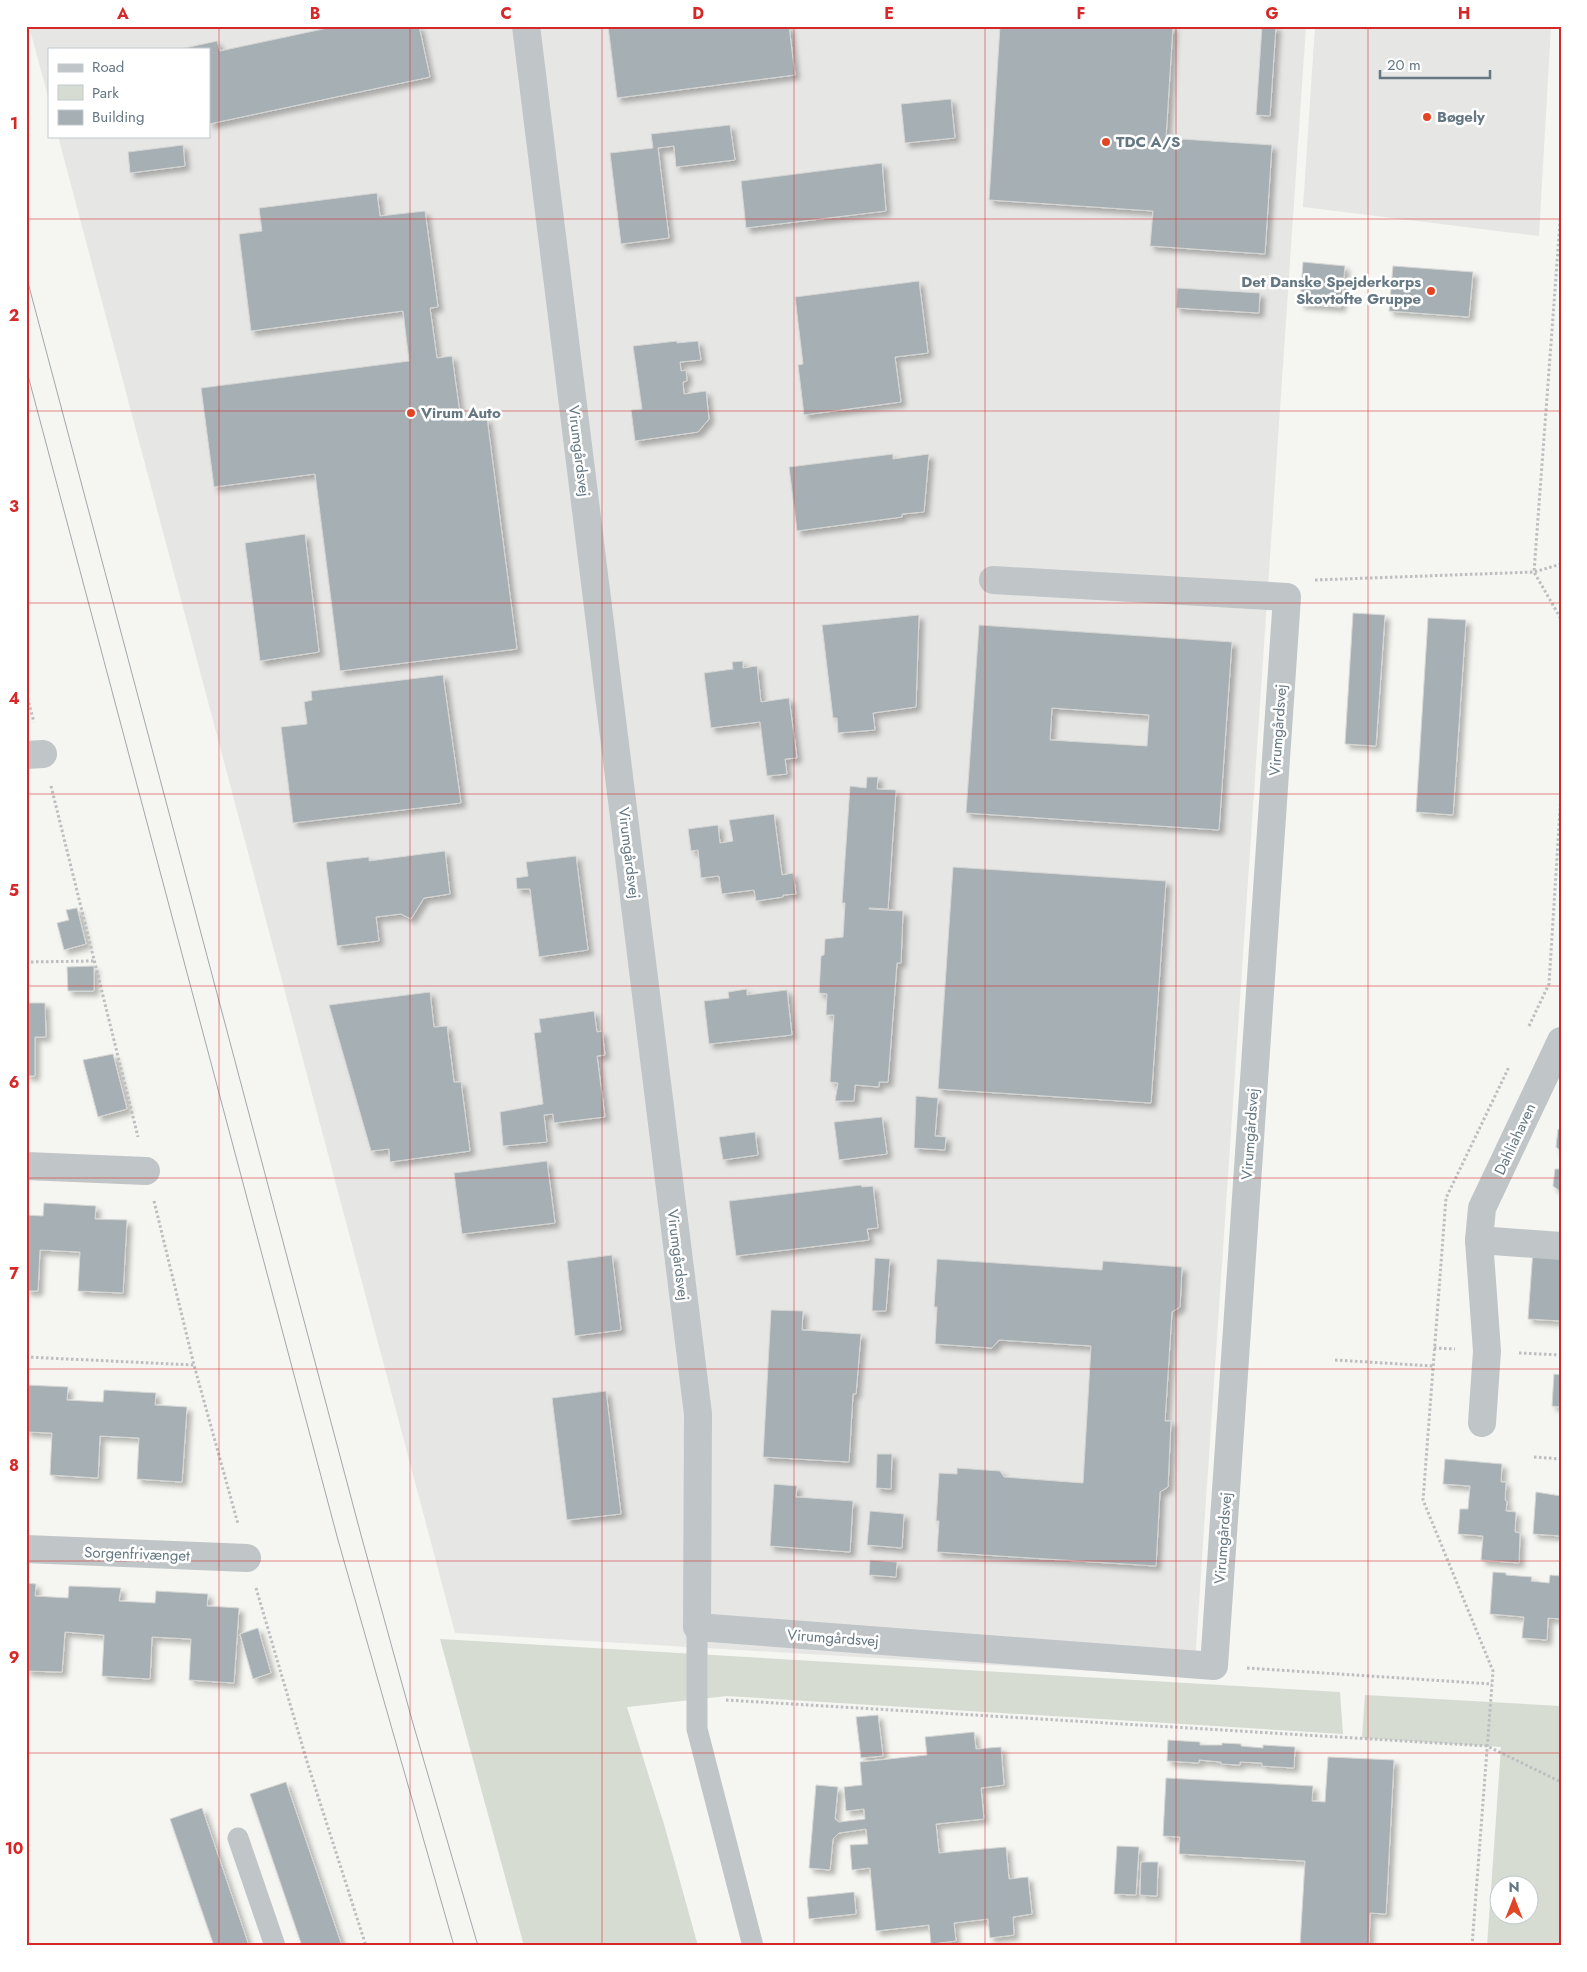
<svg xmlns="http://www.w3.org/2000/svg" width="1587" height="1972" viewBox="0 0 1587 1972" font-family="Jost,sans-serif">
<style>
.built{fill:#e6e6e5}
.green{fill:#d6dcd2;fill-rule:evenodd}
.building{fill:#a6b0b4;stroke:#d6d6d4;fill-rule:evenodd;filter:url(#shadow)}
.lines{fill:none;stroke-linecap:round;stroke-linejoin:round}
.path{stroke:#bcbec0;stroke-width:3;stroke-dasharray:2.5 2.5;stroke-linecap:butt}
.service{stroke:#c0c5c7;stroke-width:21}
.minor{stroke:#c0c5c7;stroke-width:28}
.tram{stroke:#a1a8ac;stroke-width:1}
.grid{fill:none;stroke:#d62828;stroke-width:1;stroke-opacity:0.55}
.poi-dot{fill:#e24524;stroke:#fff;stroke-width:2}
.labels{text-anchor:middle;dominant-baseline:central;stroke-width:5;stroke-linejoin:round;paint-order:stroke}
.poi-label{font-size:15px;font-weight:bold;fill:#647782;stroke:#fff;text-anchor:start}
.street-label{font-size:15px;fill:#647782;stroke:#fff}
.neatline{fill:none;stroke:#d62828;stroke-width:2}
.grid-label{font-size:16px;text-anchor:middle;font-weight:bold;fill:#d62828}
</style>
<defs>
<filter id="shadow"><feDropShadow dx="4.5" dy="4.5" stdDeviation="2.5" flood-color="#0004"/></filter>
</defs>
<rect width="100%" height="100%" fill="#f5f5f1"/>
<g class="built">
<polygon points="46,26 1306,26 1194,1677 455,1633 58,136 209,136 209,49 49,49 49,100 30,30"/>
<polygon points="1315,26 1551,26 1539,236 1303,207"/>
</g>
<g class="green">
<polygon points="440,1639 1340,1692 1343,1734 727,1696 627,1707 664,1824 698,1946 524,1946"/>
<path d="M1365 1695 1561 1706V1946H1487L1501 1747 1362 1738ZM1500 1884H1530V1914H1500Z"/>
</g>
<g class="building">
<polygon points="337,26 419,26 430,77 209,124 209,49 180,49 217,41 220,51"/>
<polygon points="608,26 789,26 795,75 617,98"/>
<polygon points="1000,26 1173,26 1166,138 1272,145 1265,254 1150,246 1153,211 989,200"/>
<polygon points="1262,26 1276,26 1270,116 1256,115"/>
<polygon points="951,99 955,138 905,143 901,104"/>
<polygon points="730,125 735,160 676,167 674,146 658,148 669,238 621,244 610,153 653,148 651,134"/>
<polygon points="183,145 185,166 130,173 128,152"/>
<polygon points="882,163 886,211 746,228 741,181"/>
<polygon points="377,193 380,216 425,211 438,307 430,308 437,358 452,356 461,421 487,418 517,649 340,671 315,474 214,487 201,388 409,361 403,311 251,331 239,234 262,231 259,208"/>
<polygon points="1303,262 1345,266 1341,307 1300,304"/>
<polygon points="1393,266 1473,272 1469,317 1389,311"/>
<polygon points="919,281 928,353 895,357 901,402 804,415 798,365 803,364 795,297"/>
<polygon points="1177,288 1260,293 1259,313 1176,308"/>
<polygon points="677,341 677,343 698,341 701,360 680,362 681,371 686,370 687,381 683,382 684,394 706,391 709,419 698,432 635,441 631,410 642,409 633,346"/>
<polygon points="893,454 893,459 929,454 924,512 902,514 902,517 797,531 789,467"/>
<polygon points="305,534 319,652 260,661 245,543"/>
<polygon points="1353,613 1385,615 1376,746 1345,744"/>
<polygon points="919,615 916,707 873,713 875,730 838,733 837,718 833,718 822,625"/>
<polygon points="1428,618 1466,620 1453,815 1416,812"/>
<path d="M979 625 1232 642 1219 830 966 813ZM1052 708 1149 715 1147 746 1050 740Z"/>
<polygon points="743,661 743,668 757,666 761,702 789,698 797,758 785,759 787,774 767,776 760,722 711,728 704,673 733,669 732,662"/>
<polygon points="443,675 461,803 293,823 281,727 307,724 304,702 312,700 311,691"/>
<polygon points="867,777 878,777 877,789 896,790 888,909 869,908 869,909 903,911 901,963 897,963 888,1082 879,1082 879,1087 855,1085 854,1101 835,1101 838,1083 830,1082 834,1015 826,1015 827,994 819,993 821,956 824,955 825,939 843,937 845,903 842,903 850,786 866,788"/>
<polygon points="774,814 782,875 793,873 796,894 783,895 783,897 756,901 754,890 722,894 719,876 701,878 698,850 691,851 688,829 718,825 720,843 733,841 729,820"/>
<polygon points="445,851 450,894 424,898 411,919 401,914 376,917 379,941 337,946 326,862 369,857 369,861"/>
<polygon points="576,856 588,950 539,957 530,889 517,889 516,878 528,876 526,862"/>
<polygon points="953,867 1166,881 1151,1103 938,1089"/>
<polygon points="77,908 86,944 64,950 57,923 69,920 66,910"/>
<polygon points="94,966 94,991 68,991 67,967"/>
<polygon points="747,989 747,995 787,990 792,1035 709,1044 704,1001 729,998 728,992"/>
<polygon points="430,992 434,1027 447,1026 454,1082 461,1082 470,1151 390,1162 389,1149 371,1151 329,1005"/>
<polygon points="26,1003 45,1003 46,1037 35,1037 35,1076 26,1076"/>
<polygon points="594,1011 597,1032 602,1031 605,1055 597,1056 605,1117 554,1123 553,1114 544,1115 547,1142 503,1146 500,1112 543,1104 534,1033 541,1032 539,1019"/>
<polygon points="113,1054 127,1109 98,1117 83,1060"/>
<polygon points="916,1096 938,1098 935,1136 946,1137 945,1150 914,1148"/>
<polygon points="882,1117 887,1154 839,1160 834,1122"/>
<polygon points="1558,1129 1561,1130 1561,1151 1556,1147"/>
<polygon points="755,1132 758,1155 723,1160 719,1137"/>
<polygon points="547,1161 555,1223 462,1234 454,1173"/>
<polygon points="1555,1169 1561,1169 1561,1192 1553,1186"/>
<polygon points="861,1185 862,1187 873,1186 878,1228 867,1229 869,1240 736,1256 729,1201"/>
<polygon points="44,1203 96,1206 95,1219 127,1220 123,1293 78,1291 80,1252 40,1250 38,1291 26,1291 26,1215 43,1216"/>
<polygon points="1533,1250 1561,1251 1561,1321 1528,1319"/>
<polygon points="612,1255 621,1330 575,1336 567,1261"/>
<polygon points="875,1258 890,1259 886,1311 872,1311"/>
<polygon points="937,1259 1102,1270 1103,1261 1182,1267 1180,1307 1172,1312 1165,1421 1171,1421 1168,1487 1160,1492 1156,1566 937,1552 939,1521 936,1521 939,1473 957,1474 957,1468 1000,1471 1004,1477 1083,1483 1091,1346 999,1340 992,1348 935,1344 937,1307 934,1307"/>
<polygon points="771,1310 803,1311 802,1330 861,1334 856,1394 853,1394 849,1462 763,1457"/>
<polygon points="1554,1374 1561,1375 1561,1407 1552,1406"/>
<polygon points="26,1385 68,1387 67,1400 103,1402 104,1390 156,1393 155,1405 187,1407 182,1482 137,1479 139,1438 100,1436 98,1478 50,1475 52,1433 26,1432"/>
<polygon points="606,1391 621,1514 567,1520 552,1398"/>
<polygon points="877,1454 892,1454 891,1489 876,1488"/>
<polygon points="1445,1459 1502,1464 1501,1482 1506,1482 1505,1500 1507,1501 1506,1511 1516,1512 1515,1532 1520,1533 1519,1563 1481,1560 1483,1536 1458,1534 1460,1509 1468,1509 1470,1486 1443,1484"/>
<polygon points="774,1484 797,1486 796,1497 853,1501 850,1552 770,1546"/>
<polygon points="1536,1492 1561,1496 1561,1536 1533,1534"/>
<polygon points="870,1511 904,1514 902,1548 867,1545"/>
<polygon points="870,1560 897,1562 896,1577 869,1575"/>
<polygon points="1493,1572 1506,1573 1506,1575 1532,1577 1531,1581 1549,1583 1550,1575 1561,1576 1561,1619 1548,1618 1547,1640 1522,1638 1524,1617 1490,1614"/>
<polygon points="26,1583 36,1584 35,1596 68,1598 69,1586 121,1588 119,1601 155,1603 156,1591 208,1594 207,1606 239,1608 234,1683 189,1680 191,1639 152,1637 150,1679 102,1676 104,1635 65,1632 62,1672 26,1671"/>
<polygon points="258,1628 271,1673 253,1679 240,1634"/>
<polygon points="878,1715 883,1756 861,1758 856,1717"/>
<polygon points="974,1732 976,1749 1001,1747 1004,1785 981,1788 984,1819 936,1824 939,1853 1006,1847 1009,1879 1028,1877 1032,1914 1013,1917 1014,1935 990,1938 988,1919 954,1923 956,1941 931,1944 929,1925 876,1931 870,1868 852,1870 850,1845 868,1844 866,1829 839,1833 833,1839 830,1870 809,1868 816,1785 838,1787 835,1819 839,1822 865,1819 864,1809 846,1811 844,1787 862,1785 860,1762 927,1755 925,1737"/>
<polygon points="1168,1740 1200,1742 1200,1745 1222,1745 1222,1743 1241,1744 1241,1746 1263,1748 1263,1745 1295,1747 1294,1768 1262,1766 1262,1763 1240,1762 1240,1765 1221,1764 1221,1762 1199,1760 1199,1763 1167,1761"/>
<polygon points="1328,1757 1394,1760 1386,1914 1370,1913 1369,1946 1300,1946 1305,1861 1179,1854 1180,1837 1163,1836 1166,1778 1313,1786 1312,1801 1325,1802"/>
<polygon points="286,1782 342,1946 302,1946 250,1794"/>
<polygon points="202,1808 249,1946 214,1946 170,1819"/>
<polygon points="1117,1846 1139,1847 1136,1895 1114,1894"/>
<polygon points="1141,1862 1158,1862 1157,1896 1140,1895"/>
<polygon points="854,1892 856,1914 809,1919 807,1897"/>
</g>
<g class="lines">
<g class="path">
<polyline points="1561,209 1534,572 1561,619"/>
<polyline points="1315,580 1534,572 1561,564"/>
<polyline points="26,693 34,722"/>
<polyline points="51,786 138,1137"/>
<polyline points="26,962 94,961"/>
<polyline points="1529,1026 1549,984 1561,794"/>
<polyline points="154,1201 194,1365 238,1524"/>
<polyline points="1434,1348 1455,1349"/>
<polyline points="1519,1353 1561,1355"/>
<polyline points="26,1357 194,1365"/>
<polyline points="1335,1360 1433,1366"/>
<polyline points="1534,1457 1561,1459"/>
<polyline points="256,1588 308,1765 366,1946"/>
<polyline points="1247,1668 1492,1684"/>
<polyline points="726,1700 1487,1746 1561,1782"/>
<polyline points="1472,1946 1493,1671 1423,1500 1446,1198 1509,1067"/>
</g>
<g class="service">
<polyline points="697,1627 697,1729 753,1946"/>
<polyline points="238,1838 275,1946"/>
</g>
<g class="minor">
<polyline points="526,26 698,1414 697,1627 1214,1666 1287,597 993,580"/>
<polyline points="26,755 43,754"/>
<polyline points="26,1166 146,1171"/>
<polyline points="1479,1240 1561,1246"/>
<polyline points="1482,1423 1487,1351 1479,1240 1482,1208 1561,1041"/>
<polyline points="26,1549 247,1558"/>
</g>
<g class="tram">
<polyline points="26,275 361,1535 412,1720 478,1946"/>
<polyline points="26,368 338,1540 454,1946"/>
</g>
</g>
<path class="grid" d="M219 26V1946M410 26V1946M602 26V1946M794 26V1946M985 26V1946M1176 26V1946M1368 26V1946M26 219H1561M26 411H1561M26 603H1561M26 794H1561M26 986H1561M26 1178H1561M26 1369H1561M26 1561H1561M26 1753H1561"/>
<g class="poi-dot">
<circle cx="1427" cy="117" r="5"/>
<circle cx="1106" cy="142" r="5"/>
<circle cx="1431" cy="291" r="5"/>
<circle cx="411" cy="413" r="5"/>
</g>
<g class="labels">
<g class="poi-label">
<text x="1437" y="117">Bøgely</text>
<text x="1116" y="142">TDC A/S</text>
<text x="1421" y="282" text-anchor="end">Det Danske Spejderkorps<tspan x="1421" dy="17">Skovtofte Gruppe</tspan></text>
<text x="421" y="413">Virum Auto</text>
</g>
<g class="street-label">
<text transform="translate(579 451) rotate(83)">Virumgårdsvej</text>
<text transform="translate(1278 730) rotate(-86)">Virumgårdsvej</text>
<text transform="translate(629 853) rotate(83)">Virumgårdsvej</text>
<text transform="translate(1250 1134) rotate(-86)">Virumgårdsvej</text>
<text transform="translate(1515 1139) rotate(-65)">Dahliahaven</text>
<text transform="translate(678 1255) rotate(83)">Virumgårdsvej</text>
<text transform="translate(1223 1538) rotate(-86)">Virumgårdsvej</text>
<text transform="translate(137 1554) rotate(2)">Sorgenfrivænget</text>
<text transform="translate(833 1638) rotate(4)">Virumgårdsvej</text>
</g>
</g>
<rect width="1587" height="1972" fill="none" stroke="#ffffff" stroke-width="55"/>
<rect x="48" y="48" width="162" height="90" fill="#ffffff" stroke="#c1c9cd"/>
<rect x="58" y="64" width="25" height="8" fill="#c0c5c7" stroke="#c1c9cd"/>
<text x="92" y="72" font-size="15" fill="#647782">Road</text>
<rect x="58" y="85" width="25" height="15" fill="#d6dcd2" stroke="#c1c9cd"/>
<text x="92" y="98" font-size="15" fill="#647782">Park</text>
<rect x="58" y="110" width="25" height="15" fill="#a6b0b4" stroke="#c1c9cd"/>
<text x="92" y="122" font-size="15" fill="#647782">Building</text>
<g transform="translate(1514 1900)"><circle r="24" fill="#ffffff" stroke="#c1c9cd"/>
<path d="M0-4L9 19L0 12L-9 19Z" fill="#e24524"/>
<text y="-8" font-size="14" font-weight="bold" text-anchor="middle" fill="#647782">N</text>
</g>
<path d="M1380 70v8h110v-8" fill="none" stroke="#647782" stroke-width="2.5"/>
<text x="1387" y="70" font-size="15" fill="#647782" stroke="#ffffff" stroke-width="4" paint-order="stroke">20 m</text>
<rect x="28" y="28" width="1532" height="1916" class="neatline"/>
<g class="grid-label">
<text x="123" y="19">A</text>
<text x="315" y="19">B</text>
<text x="506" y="19">C</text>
<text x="698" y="19">D</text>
<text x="889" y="19">E</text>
<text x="1081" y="19">F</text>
<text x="1272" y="19">G</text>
<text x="1464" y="19">H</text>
<text x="14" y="129">1</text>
<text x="14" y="321">2</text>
<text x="14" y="512">3</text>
<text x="14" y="704">4</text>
<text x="14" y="896">5</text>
<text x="14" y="1088">6</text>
<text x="14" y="1279">7</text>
<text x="14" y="1471">8</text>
<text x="14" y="1663">9</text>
<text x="14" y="1854">10</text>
</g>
</svg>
